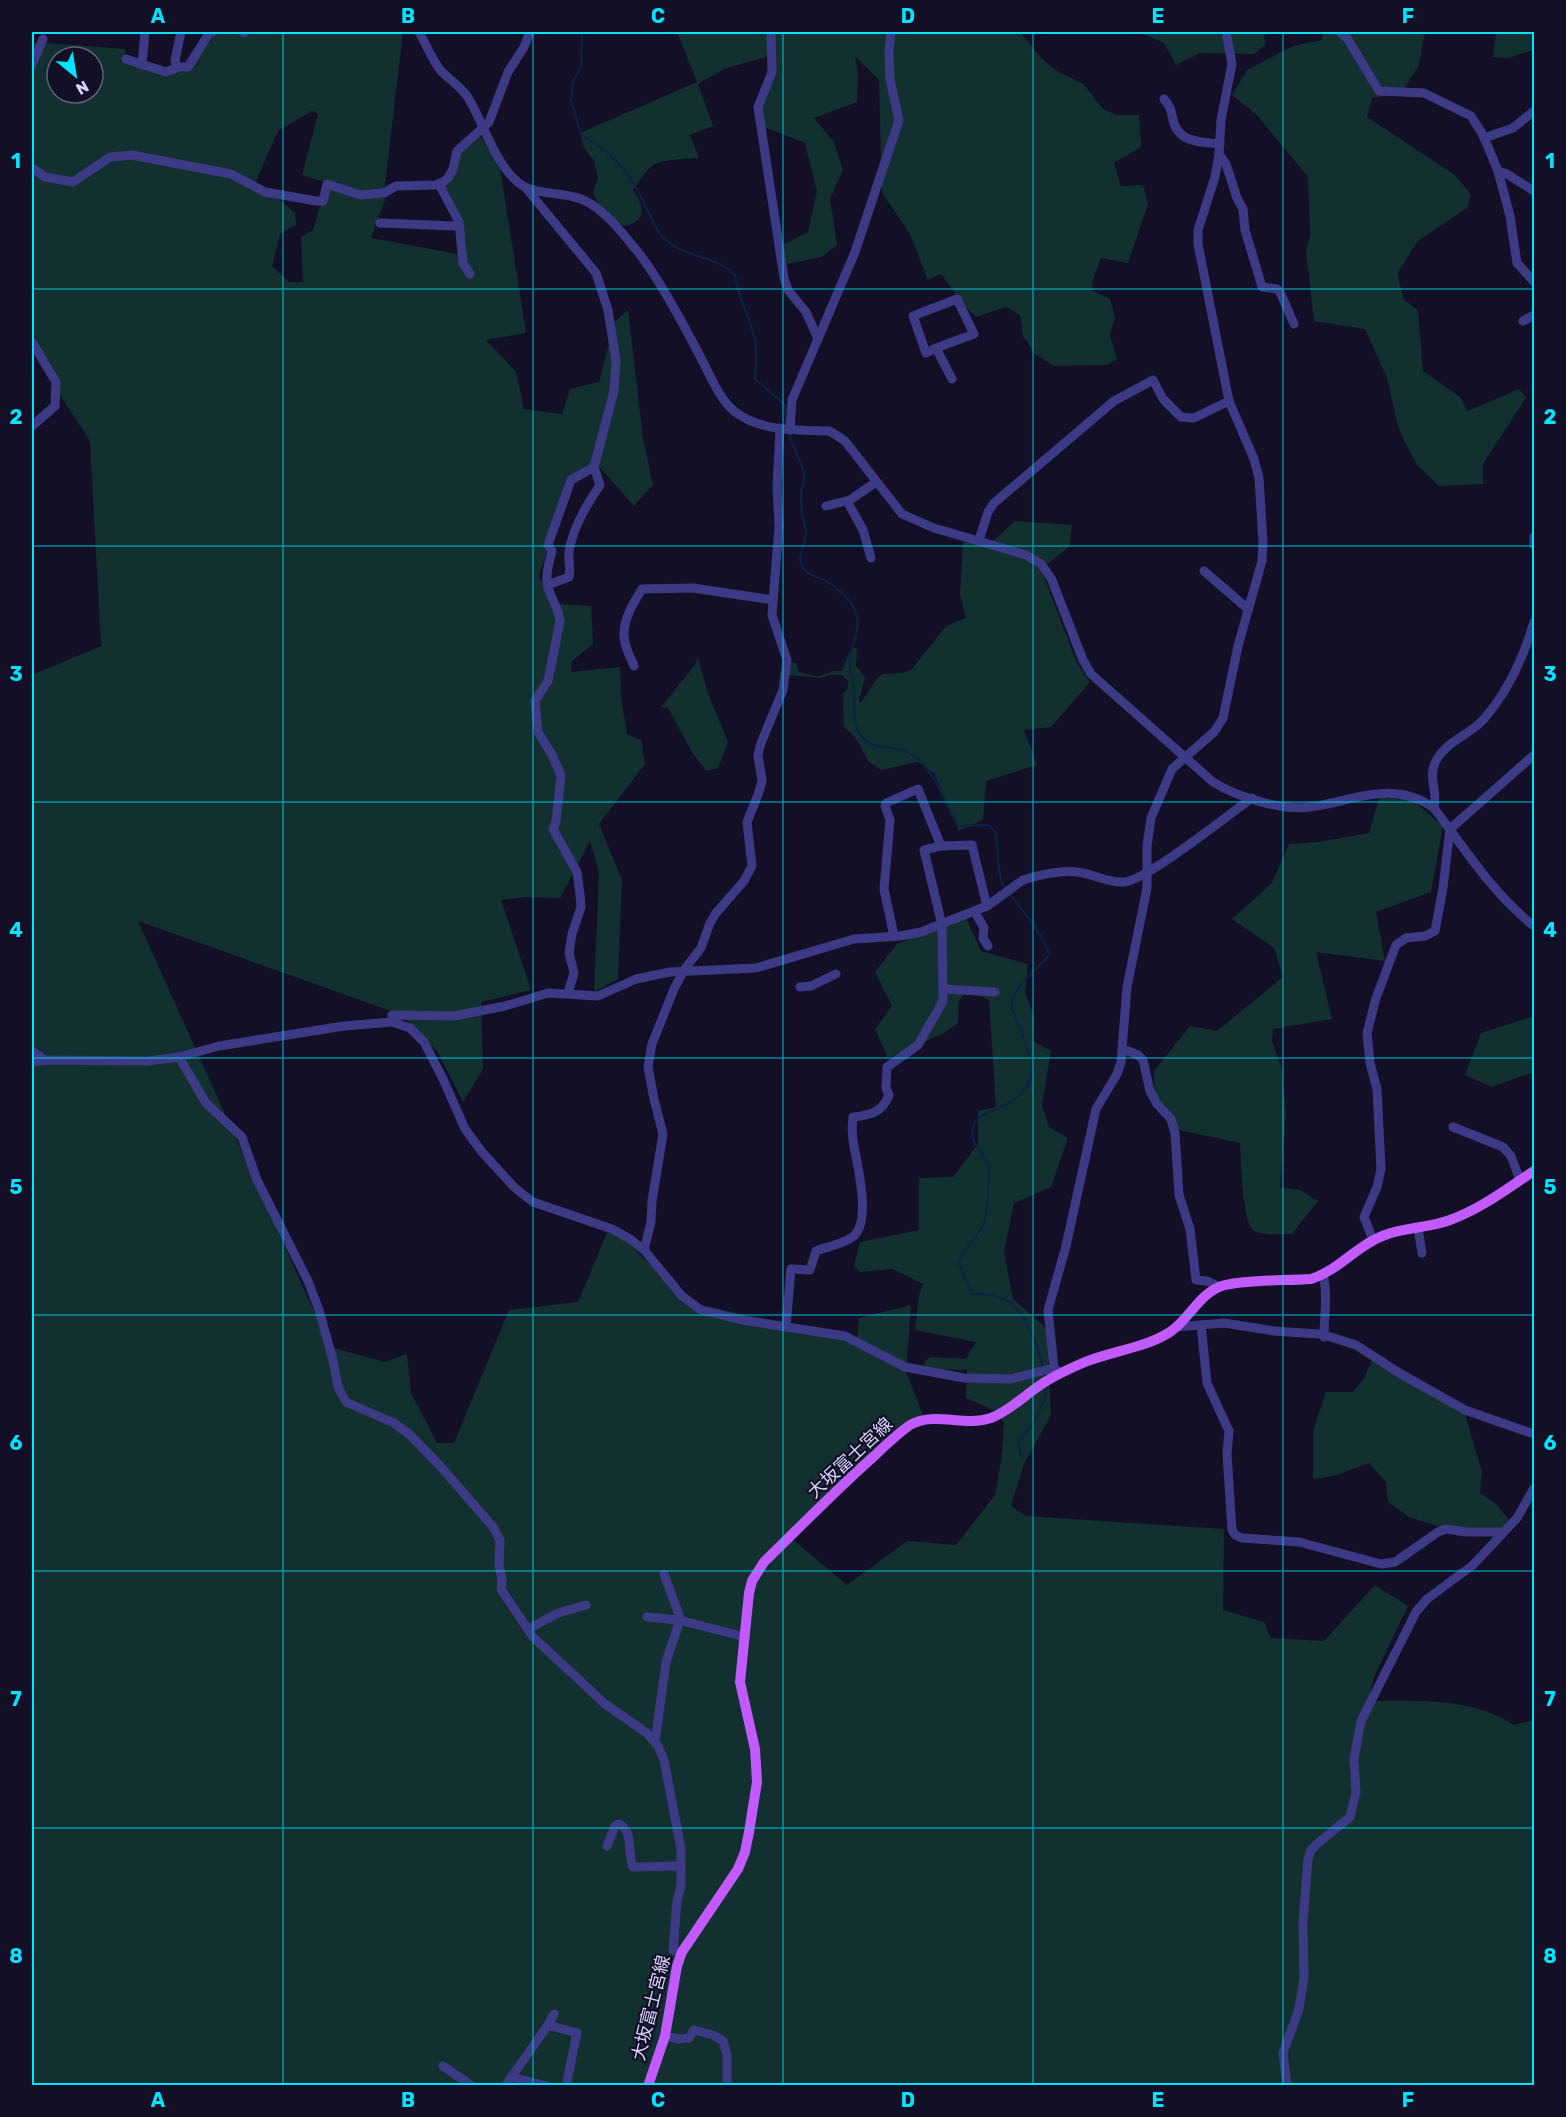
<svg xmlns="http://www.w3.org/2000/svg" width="1566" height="2117" viewBox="0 0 1566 2117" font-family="Rubik,'Noto Sans JP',sans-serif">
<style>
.green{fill:#12302f;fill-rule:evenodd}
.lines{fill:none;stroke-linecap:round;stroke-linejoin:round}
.stream{stroke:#0c2248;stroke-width:2}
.minor{stroke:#3d3a85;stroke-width:9}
.major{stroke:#c25bff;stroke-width:10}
.grid{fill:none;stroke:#00e5ff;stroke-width:1.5;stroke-opacity:0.55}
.labels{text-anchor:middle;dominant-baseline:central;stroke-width:4.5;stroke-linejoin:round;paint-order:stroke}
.street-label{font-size:18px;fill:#d9d4ff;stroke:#130f26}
.neatline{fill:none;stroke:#00e5ff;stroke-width:2}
.grid-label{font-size:20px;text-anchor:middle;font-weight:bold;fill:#00e5ff}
</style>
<rect width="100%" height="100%" fill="#130f26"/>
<g class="green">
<path d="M218 32H403L384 193 385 200 371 238 463 255 458 225 440 185 457 151 479 134 500 168 526 333 486 340 516 372 524 409 562 414 570 389 599 382 615 321 628 310 643 438 653 485 634 506 597 464 568 485 539 577 559 604 591 606 593 644 572 661 571 672 620 667 621 697 627 734 641 740 645 764 599 824 622 880 618 979 594 992 599 873 590 841 560 898 526 897 501 900 531 990 481 1002 483 1069 463 1102 437 1051 402 1015 138 921 330 1347 385 1362 407 1354 411 1393 437 1443H454L509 1310 578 1302 609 1228 631 1246 688 1302 818 1331 857 1341 859 1318 911 1305 906 1372 923 1415 790 1537 847 1585 907 1541 956 1545 995 1495 1002 1454 1004 1422 993 1410 966 1398 967 1370 930 1369 923 1364 930 1357 966 1359 976 1342 915 1330 919 1295 923 1284 893 1269 860 1272 854 1266 860 1242 919 1230V1178L953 1177 978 1144V1111L996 1107 989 1000 967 990 959 1001 958 1023 942 1034 888 1058 875 1029 892 1006 875 972 897 944 966 918 981 951 1028 964 1025 992 1034 1017 1033 1041 1051 1051 1042 1105 1049 1127 1068 1138 1051 1187 1014 1203 1004 1252 1013 1299 1044 1326 1050 1341 1048 1362 1051 1415 1024 1464 1011 1506 1026 1516 1224 1529 1223 1610 1264 1622 1271 1638 1324 1641 1375 1585 1408 1606 1374 1677 1368 1701C1417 1701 1472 1697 1514 1725L1534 1720V2085H32V675L101 646 90 441 32 352V42L125 49 126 59 183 72ZM57 57H93V93H57ZM312 111 318 114 302 175 327 183 313 230 301 237 303 282H289L272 266 280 234 296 225 295 213 275 196 253 188 278 131Z"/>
<path d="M677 32H733L732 34 736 32H1020L1042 59 1057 71 1083 84 1103 109 1117 115H1139L1141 147 1114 163 1121 186 1143 185 1148 204 1128 263 1101 258 1092 282 1093 291 1110 299 1115 317 1110 335 1117 359 1107 365 1054 366 1035 354 1023 336 1020 315 1006 307 976 317 963 304 941 274 928 280 909 232 882 193 879 80 855 56 858 73 857 102 814 118 834 142 843 170 830 199 837 245 822 257 782 265 784 244 808 232 817 191 805 143 762 126 758 107 768 73V52L766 57 724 69 698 84 713 126 690 135 699 158C687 159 659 159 651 167 643 173 639 183 633 190 645 206 647 223 623 226L604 213 593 193 598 177 594 161 584 148 580 133 697 82Z"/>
<polygon points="1139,32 1264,32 1265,45 1254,54 1200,53 1176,65 1164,43"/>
<polygon points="1323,32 1425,32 1419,65 1401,94 1372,98 1367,117 1455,175 1471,195 1467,208 1418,241 1398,272 1399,282 1404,300 1418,310 1423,371 1460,397 1468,411 1519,389 1526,398 1483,464 1483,484 1439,486 1417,465 1402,436 1397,422 1387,378 1365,329 1314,321 1306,251 1310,236 1308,177 1257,115 1232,95 1247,70 1293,46 1322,40"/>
<polygon points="1496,32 1534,32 1533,50 1508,58 1493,57"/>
<path d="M1015 521 1072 525 1070 546 1041 569 1077 663 1090 682 1051 727 1024 730 1037 765 986 781 983 820 959 831 934 773 918 762 881 770 869 762 854 736 844 727 843 694 848 688V681L842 675H829L822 678 788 675 789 665 791 662 796 663 799 672C805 673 812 676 818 676 827 675 831 669 842 671L849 653 855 647 857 650 856 666 865 678 859 700V702H861L876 680 882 674 903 673 912 669 946 626 966 618 960 595 963 542 990 544Z"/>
<polygon points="698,657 707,691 728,742 718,768 706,771 692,752 668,708 661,707 695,665"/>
<path d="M1379 798 1411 799 1443 826 1431 892 1376 912 1385 961 1316 952 1332 1019 1273 1029 1272 1041 1282 1069 1286 1114 1280 1187 1300 1190 1318 1201 1292 1234C1282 1234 1263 1236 1254 1231 1242 1223 1241 1159 1240 1143L1179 1130 1155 1100 1154 1071 1190 1026 1217 1031 1283 977 1274 948 1232 919 1272 883 1289 844 1319 842 1369 833Z"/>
<polygon points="1534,1016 1534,1072 1492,1087 1465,1075 1481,1033"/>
<polygon points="1373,1356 1465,1414 1482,1472 1480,1493 1495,1503 1512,1523 1503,1532 1446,1529 1409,1517 1388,1502 1386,1482 1369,1463 1334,1476 1313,1479 1313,1431 1326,1392 1353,1392 1365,1377"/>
</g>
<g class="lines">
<g class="stream">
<path d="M582 32 581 67 573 82 571 100 581 135C613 153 629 171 645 205 651 216 656 232 666 240 685 258 716 255 735 275 738 298 750 317 755 340 757 352 756 367 755 379L785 405 786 426"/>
<path d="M788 432C792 444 802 464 804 474 805 481 802 486 801 492 801 499 801 508 802 515 803 521 806 526 806 532 806 543 798 552 801 563 805 576 816 575 826 581 836 587 853 601 856 613 861 629 852 642 850 658 848 669 853 678 854 689 855 702 852 722 860 734 874 755 895 742 912 755 939 773 942 802 959 826L989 825 996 834 999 870 1002 883 1006 888"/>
<path d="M1009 893C1023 912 1042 931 1049 955 1036 971 1014 984 1011 1006 1015 1018 1032 1057 1032 1066 1032 1112 978 1104 973 1128 969 1146 987 1154 989 1169 990 1174 986 1220 984 1224 977 1238 964 1246 959 1262L972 1294C1005 1294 1017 1301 1030 1331 1035 1342 1040 1354 1043 1367"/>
<path d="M1022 1459 1018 1442C1031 1427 1045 1407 1047 1387"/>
</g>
<g class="minor">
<polyline points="243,32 244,33"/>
<path d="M419 32C426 44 432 60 441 71 450 80 460 86 467 96 484 122 496 171 525 187 539 194 559 193 574 197 600 202 625 236 641 256 663 285 686 329 703 362 712 379 719 398 734 411 760 432 799 430 830 431L845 441 902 514 934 528 1026 555 1041 564 1051 578 1083 660 1091 674 1213 782C1237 797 1282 811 1310 807 1354 801 1392 779 1434 808 1465 849 1493 894 1534 926"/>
<polyline points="771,32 772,72 758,107 784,278 788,290 806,312 818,339"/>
<polyline points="1340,32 1347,38 1379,91 1424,93 1471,116 1483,135 1498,171 1510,216 1517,263 1534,282"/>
<polyline points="126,59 166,72 178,67 188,67 208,35 213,32"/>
<polyline points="32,65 43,39"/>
<polyline points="142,65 145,32"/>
<polyline points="177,68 175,60 181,32"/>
<path d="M1164 99C1171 107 1171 110 1173 120 1178 143 1201 142 1220 144"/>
<polyline points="1484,138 1513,128 1534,111"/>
<polyline points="1219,154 1226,164 1237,198 1243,209 1245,230 1262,287 1277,289 1280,292 1294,324"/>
<polyline points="32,168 45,177 73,182 110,157 132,155 231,174 265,192 316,201 323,201 327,184 360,195 384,193 396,186 436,185 443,182 448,178 453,169 457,151 489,122 508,72 524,47 530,32"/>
<polyline points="1498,171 1507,174 1534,191"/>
<path d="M525 187 596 273 608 310 616 361 614 391 594 467 600 485C587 504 572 529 569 552 568 561 571 568 569 577L553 583 547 584"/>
<polyline points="459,222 463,263 470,274"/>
<polyline points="380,223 455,226 459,222 439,184"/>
<polyline points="1523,321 1534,315"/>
<polyline points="32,342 56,382 55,406 32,426"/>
<polyline points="936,348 926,353 913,316 957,299 974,334 936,348 952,379"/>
<polyline points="790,430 792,400 855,252 899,120 890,80 889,51 891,32"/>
<polyline points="847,501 863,530 871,558"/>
<polyline points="826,506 850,500 876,482"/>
<polyline points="1534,537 1534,545"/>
<polyline points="979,540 988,512 994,503 1114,401 1153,380 1163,399 1181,417 1194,418 1229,401"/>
<polyline points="1204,571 1248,609"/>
<path d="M634 666C630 656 623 644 624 633 624 618 634 602 642 589L693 588 773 600"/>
<path d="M1434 808C1438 792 1428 778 1435 763 1444 742 1468 736 1483 720 1507 693 1524 656 1534 622"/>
<polyline points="975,912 984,928 983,938 988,946"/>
<polyline points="894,936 884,889 890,820 885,806 886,803 918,789 941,846"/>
<polyline points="800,987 811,986 836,974"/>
<polyline points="943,989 995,992"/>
<path d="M568 993 574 973 569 953 572 934 581 907 580 894 577 872 553 829 556 822 561 775 552 755 538 732 535 701 548 681 560 621C559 607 547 594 547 580 546 571 550 560 552 551L548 545 571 480 594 467"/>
<polyline points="392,1022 410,1028 424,1042 444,1081 465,1129 482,1152 515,1188 533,1202 612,1229 630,1239 644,1250 682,1296 701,1310 742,1320 845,1336 905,1367 964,1378 1011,1379 1054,1368 1058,1371"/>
<polyline points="1123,1049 1138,1055 1143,1060 1150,1091 1157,1104 1171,1119 1175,1133 1179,1195 1190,1229 1196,1280 1207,1281 1220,1287"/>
<polyline points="32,1051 45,1060"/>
<polyline points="179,1057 206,1103 242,1137 257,1180 308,1281 319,1310 333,1360 338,1387 346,1402 394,1423 409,1434 442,1468 493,1527 500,1540 499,1566 502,1579 501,1589 533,1637 605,1704 647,1733 658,1746 664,1760 681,1849 681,1886 677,1901 673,1950 682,1952"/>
<path d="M32 1062 45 1060 148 1061 179 1057 219 1046 344 1026 392 1022V1015L454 1016 505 1006 548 993 598 996 636 979 670 972 756 968 854 939 900 936 921 932 987 906 1023 880C1039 875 1061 870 1078 872 1093 874 1108 883 1124 882 1147 880 1228 815 1252 798"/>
<polyline points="1453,1127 1503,1147 1511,1156 1520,1180"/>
<polyline points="1418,1228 1422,1253"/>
<polyline points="1373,1240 1364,1217 1377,1187 1381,1169 1377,1089 1370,1063 1367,1033 1376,998 1396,945 1406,938 1425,936 1435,931 1443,888 1450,829 1534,755"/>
<polyline points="644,1250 651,1222 652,1201 663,1134 654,1099 648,1067 652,1044 674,989 684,970 701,948 710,923 716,913 744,881 752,866 747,822 759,792 762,781 758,755 761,743 783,690 787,660 772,615 779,526 777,487 780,428"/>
<path d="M1323 1275C1328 1294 1324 1316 1324 1337"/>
<polyline points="1201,1325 1207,1383 1229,1431 1227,1454 1232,1530 1235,1535 1242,1538 1299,1542 1381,1564 1395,1562 1438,1532 1446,1529 1466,1532 1503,1532"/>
<path d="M786 1326 791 1269 810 1270 816 1251C827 1247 842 1244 851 1238 874 1224 856 1162 853 1140 852 1133 852 1125 853 1117 870 1115 882 1113 889 1095L886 1088 887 1067 918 1045 943 1001 942 925 924 850 941 846 972 845 987 906"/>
<polyline points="1176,1327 1224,1323 1274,1331 1319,1334 1331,1337 1356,1345 1401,1374 1465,1410 1534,1434"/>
<polyline points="1054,1368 1048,1310 1066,1246 1096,1109 1117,1074 1121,1062 1127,987 1147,888 1147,846 1151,818 1172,769 1214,732 1223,718 1238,646 1262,561 1263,543 1259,478 1254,459 1229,401 1198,244 1198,230 1215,177 1219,154 1221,120 1232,64 1226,32"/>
<polyline points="647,1617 679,1620 745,1637"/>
<polyline points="528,1629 558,1613 586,1605"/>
<polyline points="655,1742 666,1662 679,1623 679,1615 664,1574"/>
<path d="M607 1846 615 1826 619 1824C634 1831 627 1853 633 1867L681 1866"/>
<polyline points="548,2025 577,2033 566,2086"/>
<polyline points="665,2036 679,2039 689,2038 694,2030 713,2035 723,2041 727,2055 727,2086"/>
<polyline points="443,2066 472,2086"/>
<polyline points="511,2077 547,2086"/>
<polyline points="505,2086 548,2025 554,2014"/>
<polyline points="1287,2086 1283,2053 1299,2009 1304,1978 1303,1922 1308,1859 1311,1850 1317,1844 1350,1817 1356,1792 1354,1759 1361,1721 1416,1612 1427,1599 1473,1565 1517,1518 1534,1488"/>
</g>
<path class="major" d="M648 2086 665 2036 677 1966 682 1952 738 1869 745 1852 749 1832 757 1782 756 1765 755 1749 740 1682 749 1593 752 1581 764 1562C800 1527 835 1491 872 1458 884 1447 897 1434 910 1425 935 1411 964 1427 991 1418 1007 1412 1022 1398 1036 1388 1048 1379 1071 1368 1085 1362 1112 1351 1145 1348 1170 1332 1191 1318 1199 1292 1225 1285 1249 1279 1285 1281 1311 1279 1336 1271 1351 1252 1374 1240 1397 1227 1426 1229 1450 1220 1481 1209 1508 1188 1534 1171"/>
</g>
<path class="grid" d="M283 32V2086M533 32V2086M783 32V2086M1033 32V2086M1283 32V2086M32 289H1534M32 546H1534M32 802H1534M32 1058H1534M32 1315H1534M32 1571H1534M32 1828H1534"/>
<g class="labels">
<g class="street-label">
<text transform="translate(850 1458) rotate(-43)">大坂富士宮線</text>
<text transform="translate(651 2008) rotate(-76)">大坂富士宮線</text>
</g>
</g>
<rect width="1566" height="2117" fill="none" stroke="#130f26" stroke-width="66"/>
<g transform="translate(75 75) rotate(150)"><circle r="28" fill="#130f26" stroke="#625e7d" stroke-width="1.5"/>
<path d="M0-4.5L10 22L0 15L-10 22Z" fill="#00e5ff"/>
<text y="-9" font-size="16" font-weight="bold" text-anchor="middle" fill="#d9d4ff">N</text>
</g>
<rect x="33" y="33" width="1500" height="2051" class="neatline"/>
<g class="grid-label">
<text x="158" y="23">A</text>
<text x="408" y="23">B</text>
<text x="658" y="23">C</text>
<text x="908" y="23">D</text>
<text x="1158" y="23">E</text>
<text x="1408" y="23">F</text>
<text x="16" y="168">1</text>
<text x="1550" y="168">1</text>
<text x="16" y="424">2</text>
<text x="1550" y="424">2</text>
<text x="16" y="681">3</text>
<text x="1550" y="681">3</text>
<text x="16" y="937">4</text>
<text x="1550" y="937">4</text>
<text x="16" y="1194">5</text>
<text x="1550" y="1194">5</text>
<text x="16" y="1450">6</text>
<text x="1550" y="1450">6</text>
<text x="16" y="1706">7</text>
<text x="1550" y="1706">7</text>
<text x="16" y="1963">8</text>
<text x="1550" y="1963">8</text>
<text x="158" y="2107">A</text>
<text x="408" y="2107">B</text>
<text x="658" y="2107">C</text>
<text x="908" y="2107">D</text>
<text x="1158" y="2107">E</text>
<text x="1408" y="2107">F</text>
</g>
</svg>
